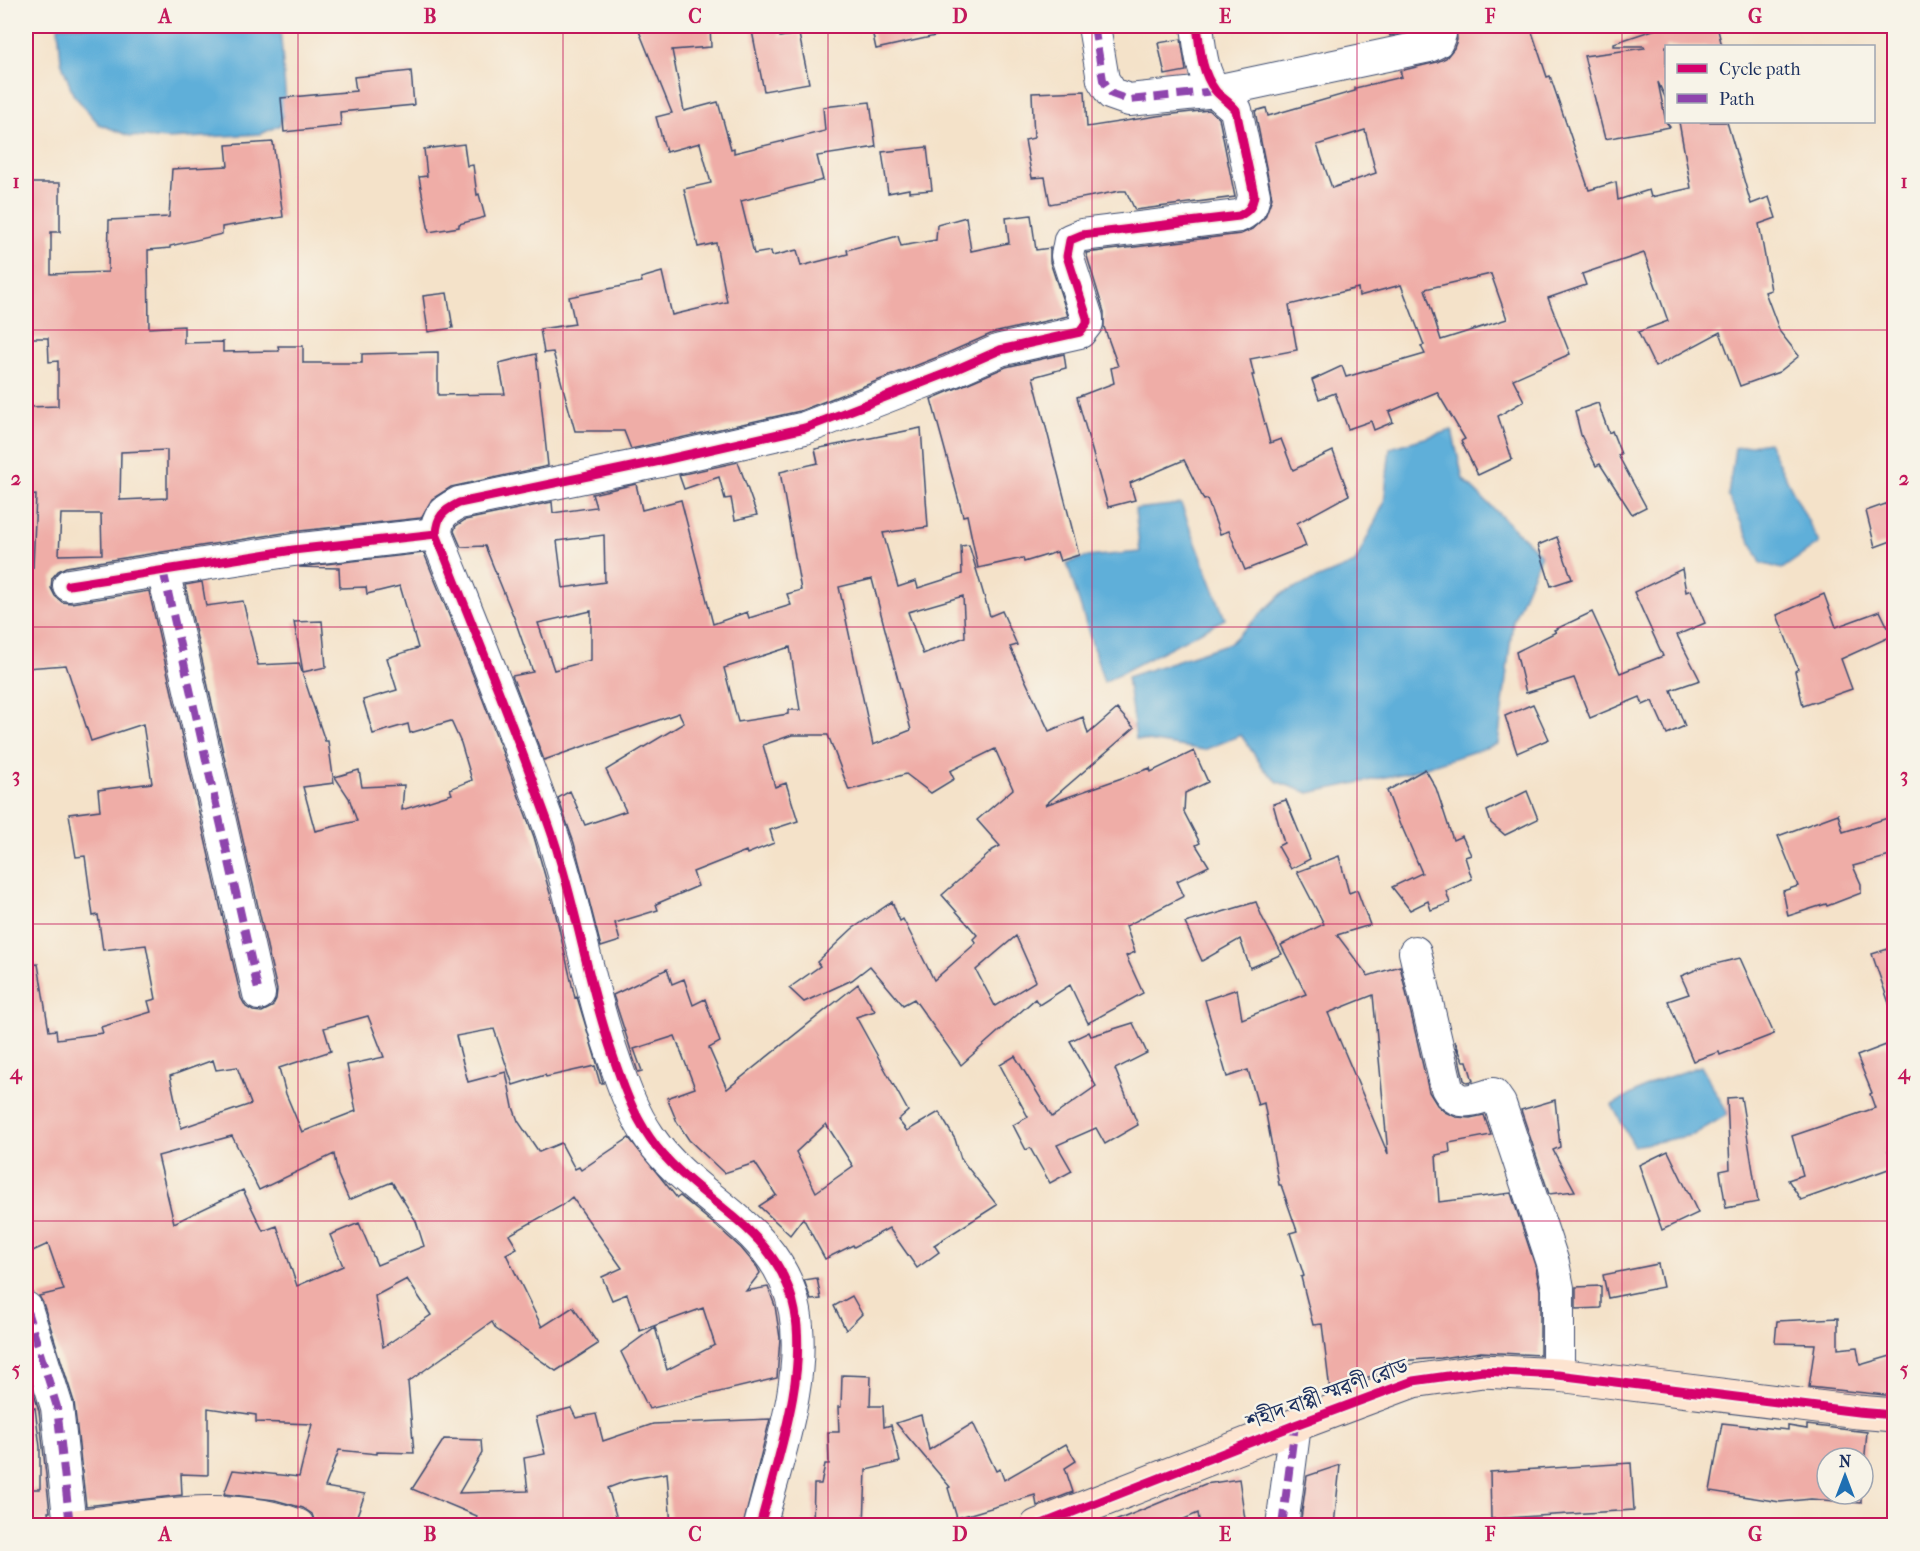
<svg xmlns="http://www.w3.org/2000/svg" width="1920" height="1551" viewBox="0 0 1920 1551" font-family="'IM FELL French Canon','Noto Serif Bengali',serif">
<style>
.water{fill:#5eafd9;stroke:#3c6f9c;stroke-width:1.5}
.building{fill:#efada7;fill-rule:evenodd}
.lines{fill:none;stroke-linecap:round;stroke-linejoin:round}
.street-casing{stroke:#3c4a6e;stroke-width:34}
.secondary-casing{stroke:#3c4a6e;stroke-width:35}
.street{stroke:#fff;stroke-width:32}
.secondary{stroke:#fde4d0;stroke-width:33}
.quiet{stroke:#8e44ad;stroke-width:8;stroke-dasharray:15 8;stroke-linecap:butt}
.cycleway-casing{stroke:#f7f3e8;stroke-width:13}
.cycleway{stroke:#d6006c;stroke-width:9}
.grid{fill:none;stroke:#c2185b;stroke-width:1.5;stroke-opacity:0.55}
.labels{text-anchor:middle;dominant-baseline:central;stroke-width:5;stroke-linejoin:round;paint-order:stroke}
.street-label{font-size:22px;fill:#1b2f5e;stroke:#f7f3e8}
.neatline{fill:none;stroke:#c2185b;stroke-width:2}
.grid-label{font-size:20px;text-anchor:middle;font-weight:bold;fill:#c2185b}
</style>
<rect width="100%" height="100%" fill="#f7f3e8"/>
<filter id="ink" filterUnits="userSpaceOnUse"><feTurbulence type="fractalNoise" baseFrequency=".0167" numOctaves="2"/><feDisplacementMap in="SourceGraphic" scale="12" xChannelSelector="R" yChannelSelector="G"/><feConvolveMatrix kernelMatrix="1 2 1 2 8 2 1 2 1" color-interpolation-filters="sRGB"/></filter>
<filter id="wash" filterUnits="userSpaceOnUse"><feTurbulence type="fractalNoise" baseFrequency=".008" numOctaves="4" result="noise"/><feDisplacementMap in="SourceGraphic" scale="24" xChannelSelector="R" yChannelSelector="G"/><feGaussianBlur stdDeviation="1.35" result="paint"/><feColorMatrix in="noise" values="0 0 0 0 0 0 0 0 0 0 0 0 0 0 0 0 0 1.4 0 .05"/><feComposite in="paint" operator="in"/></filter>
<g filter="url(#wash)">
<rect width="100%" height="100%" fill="#f4e2c9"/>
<g class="water">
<polygon points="58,26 280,26 286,104 280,125 261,134 167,139 130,136 99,124 73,94 61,61"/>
<polygon points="1452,430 1463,479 1541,555 1513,621 1498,744 1410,772 1309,793 1278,782 1264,769 1241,735 1204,750 1136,739 1127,677 1230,643 1283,593 1355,563 1384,503 1390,448"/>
<polygon points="1768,442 1819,543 1782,569 1761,563 1728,496 1735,448"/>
<polygon points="1181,504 1225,619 1104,682 1067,563 1086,557 1140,552 1135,509"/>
<polygon points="1701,1066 1728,1114 1693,1135 1634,1146 1612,1105 1654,1082"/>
</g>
<g id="blocks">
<g class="building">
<polygon points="637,26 710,26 711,47 672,50 684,111 718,102 731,149 734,148 734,153 825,131 823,107 870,102 876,147 817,156 823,180 741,201 754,254 771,251 772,256 797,250 801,266 848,254 847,250 898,236 901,246 936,240 937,225 966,217 971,251 1009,243 1006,218 1031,215 1036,250 1050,248 1050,262 1068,316 993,333 943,355 800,411 631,449 624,431 575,431 553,352 544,353 540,329 575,324 569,297 642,282 641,278 662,272 672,315 727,302 716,243 698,247 684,189 711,183 700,143 666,152 656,117 672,113"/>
<polygon points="751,26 779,26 780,37 799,34 809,83 764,91"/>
<polygon points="871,26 939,26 940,35 876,49"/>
<polygon points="1387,26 1419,26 1420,30 1390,36"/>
<path d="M1456 26H1530L1547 77 1550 76 1589 190 1616 182 1618 200 1649 190 1651 197 1691 188 1679 122H1727L1751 204 1769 197 1776 218 1759 224 1771 290 1765 292 1780 332 1799 356 1779 372 1740 386 1720 332 1655 367 1638 332 1668 321 1644 253 1582 274 1586 285 1548 298 1570 354 1513 379 1524 401 1498 416 1512 459 1478 475 1461 441 1465 439 1437 392 1389 412 1393 422 1374 430 1371 421 1348 429 1335 393 1319 399 1312 380 1342 366 1346 377 1425 354 1421 346 1424 345 1401 285 1359 296 1358 288 1289 305 1297 350 1250 359 1254 375H1252L1270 443 1281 439 1293 470 1333 451 1349 495 1297 523 1306 546 1245 570 1229 531 1220 534 1207 499 1204 500 1184 460 1130 483 1135 500 1108 507 1077 397 1114 383 1111 368 1118 366 1104 327V312L1086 253 1241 234 1252 229 1265 217 1272 198 1255 111 1266 108 1268 116 1355 91V88L1402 77 1400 71 1437 62 1446 58 1454 48 1457 40ZM1365 130 1376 173 1332 188 1317 145ZM1491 274 1507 319 1441 340 1425 289Z"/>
<polygon points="1665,26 1717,26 1722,46 1666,46 1666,99 1658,82 1666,122 1670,127 1605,139 1584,56 1645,48 1644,46 1614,46 1614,43"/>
<polygon points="1181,39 1186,71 1165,75 1158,43"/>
<polygon points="411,71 414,105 340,112 341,126 284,132 281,98 356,91 354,77"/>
<polygon points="1085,91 1087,127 1157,116 1209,110 1219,118 1235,197 1135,210 1126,191 1120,191 1050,204 1045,177 1032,178 1025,140 1034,138 1032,93"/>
<path d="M273 142 283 217 222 227V234L170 246V248L148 250 149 328 184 326V343L223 342V352L279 351 278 346H303V363H362V354L438 352V395L505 394 499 363 536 354 548 466 451 487 432 499 421 518 290 532 66 567 58 571 52 578 51 588 55 596 62 602 71 603 149 591 241 998 246 1007 253 1011 262 1012 272 1007 276 999 277 990 185 585 202 582 206 606 243 601 258 665 299 663 325 741H328L334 783 303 787 315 831 357 821 349 798 335 777 359 770 362 787 404 785 402 810 452 794 450 789 472 780 461 743 451 721 410 733 408 724 373 734 363 700 397 690 387 658 418 648 400 586 367 594 366 587 340 588 339 568 299 567 424 553 483 700 534 837 555 911 575 998 577 997 603 1083H600L595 1066 546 1077 545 1075 513 1085 494 1029 456 1036 468 1082 506 1072 513 1107 518 1121 539 1152 561 1143 575 1169 579 1167 581 1170 629 1138 677 1198 680 1196 721 1230 741 1248 757 1267 760 1273 746 1291 768 1287 775 1306 780 1338 777 1378 649 1409 621 1352 655 1327 667 1370 715 1345 703 1308 640 1331 627 1294 612 1300 602 1277 622 1268 572 1197 561 1206 509 1235 517 1248 506 1254 542 1327 573 1307 598 1344 556 1371 496 1329 492 1322 408 1382 414 1453 377 1452V1454L339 1450 325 1487 365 1494 353 1526H316L312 1514 303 1508 275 1500 224 1494 233 1470 299 1477 312 1424 256 1422V1415L208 1408V1475L181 1474 182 1495 86 1506 74 1402 43 1303 39 1296 64 1290 48 1244 26 1254V965L38 964 49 1031 56 1030 57 1039 103 1033 101 1027 151 1012 148 1001 156 999 146 945 103 950 98 915 93 916 85 856 76 857 69 814 100 810 98 790 152 783 143 724 91 741 66 665 26 668V565L33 568 36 495 26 496V453L30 454 29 407 58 406V361L49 362 48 338H26V183H60V232H51V274L108 272 109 220 169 217 172 169 228 166 226 145ZM167 450V498L120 500 121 452ZM61 514H101L102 554 59 555ZM368 1016 384 1057 347 1065 356 1111 302 1132 286 1094 279 1068 331 1051 324 1028ZM213 1060 216 1070 237 1067 251 1104 181 1128 170 1076ZM232 1136 259 1190 334 1154 338 1175 349 1200 392 1182 416 1221 424 1246 377 1265 359 1223 330 1235 343 1266 297 1286 277 1226 263 1231 243 1190 174 1223 158 1156ZM407 1279 431 1315 383 1347 375 1296Z"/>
<polygon points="464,144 467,166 473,165 477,195 479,194 485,217 459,224 459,227 429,232 419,177 427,176 424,149"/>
<polygon points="927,147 932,190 909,192 909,189 888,193 882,152"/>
<polygon points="447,293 453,328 428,332 423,296"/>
<polygon points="1064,354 1066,368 1033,377 1079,555 1060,561 1057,552 1024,562 1023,558 978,568 967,515 963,516 931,399 1006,367"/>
<polygon points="1598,403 1609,433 1612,431 1621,454 1618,455 1646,507 1632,514 1600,464 1596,466 1581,435 1575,411"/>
<path d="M921 428 928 527 883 533 898 587 916 581 918 588 962 574 961 546 969 545 990 616 1002 611 1017 645 1010 647 1049 731 1083 717 1088 734 1117 709 1134 728 1045 805 1150 768 1151 772 1194 751 1208 782 1185 793 1184 812 1200 843 1196 845 1209 866 1177 881 1184 896 1126 926 1135 952 1126 956 1143 993 1088 1023 1070 985 1039 1005 1035 999 961 1065 914 999 903 1005 870 966 852 980 804 1002 789 988 820 966 817 962 852 929 892 902 900 921 903 919 934 980 976 943 973 939 977 935 942 895 990 853 989 852 1000 846 977 820 1013 789 995 749 950 771 954 779 931 793 906 774 849 790 828 735H792L763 745 775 787 786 783 798 821 770 830 774 843 747 854 746 851 693 872 698 886 656 904 658 910 615 923 620 941 601 947 574 843 558 798 570 791 585 825 626 811 606 770 684 723 679 713 544 760 512 676 533 672 515 620 485 546 461 547 454 531 456 526 465 520 552 502 553 513 596 507 592 494 636 484 642 510 681 500 713 624 747 612 749 618 791 605 787 594 801 590 780 472 818 463 815 449ZM604 535 605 582 563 588 557 541ZM872 579 911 730 873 745 839 587ZM963 596 965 637 923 654 908 612ZM591 611V660L554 670 538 623ZM790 647 800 710H788V714L738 722 724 668ZM1016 936 1036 981 995 1006 976 970Z"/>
<polygon points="738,462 757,515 735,520 731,498 725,499 719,477 684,489 679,475"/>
<polygon points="1894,501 1894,540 1875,547 1866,511"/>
<polygon points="1557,537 1572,579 1551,586 1538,545"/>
<polygon points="1682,569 1686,592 1691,590 1705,623 1677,635 1700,680 1671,690 1685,726 1667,734 1652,701 1643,705 1640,697 1590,718 1574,678 1526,693 1516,652 1556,632 1554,630 1592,612 1620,673 1663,656 1634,592"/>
<polygon points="1824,594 1836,627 1880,611 1892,636 1841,659 1852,689 1803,706 1795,671 1798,669 1777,615"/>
<polygon points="322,621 326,667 303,672 294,622"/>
<polygon points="1533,704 1549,739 1517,753 1505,716"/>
<polygon points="1425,769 1436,788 1453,840 1462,836 1471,855 1465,857 1472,879 1446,891 1450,903 1431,910 1428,901 1410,910 1392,887 1422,873 1402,827 1401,828 1387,791"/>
<polygon points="1527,791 1538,819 1505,835 1491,823 1487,811"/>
<polygon points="1286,800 1310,859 1291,869 1278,846 1284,843 1273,804"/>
<polygon points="1838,814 1843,832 1894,816 1894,855 1853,866 1861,884 1861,893 1827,906 1826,904 1788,916 1783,891 1798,886 1778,836"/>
<path d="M1339 856 1349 893 1357 890 1370 925 1337 935 1368 976 1400 966 1429 1092 1437 1105 1445 1112 1456 1117 1470 1118 1484 1115 1491 1135 1449 1143 1450 1152 1436 1155 1439 1202 1511 1193 1536 1268 1540 1290V1355L1481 1352 1441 1358 1384 1362 1385 1371 1330 1391 1322 1324 1313 1325 1301 1277 1304 1276 1290 1233 1297 1231 1281 1185H1279L1264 1103 1258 1105 1248 1070 1227 1077 1205 1000 1237 989 1242 1019 1306 994 1281 945 1324 924 1297 872ZM1373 995 1388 1154 1328 1013Z"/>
<polygon points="1256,902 1262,917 1282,954 1250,968 1240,939 1202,961 1185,923"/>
<polygon points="1894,947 1894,1009 1891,1009 1872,954"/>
<polygon points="1740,958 1774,1034 1720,1055 1719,1052 1693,1061 1668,1001 1689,994 1681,976 1698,969 1698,968"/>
<path d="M667 969 672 984 684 979 693 1005 705 999 720 1042 709 1048 727 1089 858 984 875 1011 856 1017 908 1111 898 1120 907 1131 939 1112 955 1139 961 1159 997 1205 934 1245 939 1252 917 1268 889 1228 854 1247 853 1245 825 1259 803 1218 790 1235 759 1206 776 1195 755 1163 724 1173 689 1140 677 1122 667 1098 695 1088 675 1036 634 1049 642 1071 638 1072 613 995ZM826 1124 853 1166 816 1192 796 1152Z"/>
<polygon points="1133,1023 1147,1053 1115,1069 1138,1125 1105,1144 1096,1128 1057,1145 1072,1171 1050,1183 1030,1148 1026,1150 1013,1125 1028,1117 1000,1065 1015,1056 1052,1117 1096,1086 1070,1041 1089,1032 1091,1036"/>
<polygon points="1455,1041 1463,1061 1467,1061 1473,1081 1467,1082 1464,1080"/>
<polygon points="1886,1045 1894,1067 1894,1076 1888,1079 1894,1102 1894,1152 1891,1153 1888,1150 1894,1167 1801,1200 1788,1180 1803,1175 1792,1136 1875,1108 1870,1094 1872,1093 1857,1056"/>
<polygon points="1741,1097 1758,1202 1726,1208 1720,1171 1730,1169 1727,1098"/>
<polygon points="1555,1100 1560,1147 1553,1150 1575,1191 1549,1194 1521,1110"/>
<polygon points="1668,1151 1698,1213 1662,1230 1639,1165"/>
<polygon points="1658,1264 1663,1287 1608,1298 1603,1275"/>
<polygon points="817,1278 821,1299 811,1300 804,1280"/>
<polygon points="1601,1286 1601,1308 1576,1309 1576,1287"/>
<polygon points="852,1296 862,1314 846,1330 834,1306"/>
<polygon points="1838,1318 1838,1349 1857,1347 1860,1365 1894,1355 1894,1396 1809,1387 1815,1344 1775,1343 1777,1321"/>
<polygon points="26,1367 39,1411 50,1512 48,1512 49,1521 26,1522 26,1489 40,1489 40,1447 35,1408 26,1410"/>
<polygon points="842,1375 871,1376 870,1406 883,1406 884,1427 891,1425 900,1462 866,1470 864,1526 813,1526 814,1484 821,1484 825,1464 829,1464 828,1432 839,1432 838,1407 841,1407"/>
<polygon points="571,1408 576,1418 596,1414 603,1441 653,1424 770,1419 743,1526 671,1526 667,1473 629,1480 608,1488 619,1526 475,1526 477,1516 412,1489 444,1439 481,1440 482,1453 459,1493 528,1491 524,1458 545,1454 536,1417"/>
<polygon points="921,1415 929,1450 973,1423 996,1471 1000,1469 1004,1480 1066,1444 1076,1461 1065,1468 1073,1492 1037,1506 1035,1495 957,1518 948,1488 950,1487 896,1423"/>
<polygon points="1722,1423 1788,1430 1788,1426 1807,1429 1807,1425 1867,1432 1863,1476 1863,1458 1827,1458 1827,1494 1861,1494 1861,1503 1811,1499 1780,1502 1710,1491"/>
<polygon points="1631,1463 1634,1510 1491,1519 1490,1472"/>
<polygon points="1340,1465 1334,1526 1300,1526 1307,1476"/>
<polygon points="1239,1479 1246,1526 1200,1526 1198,1513 1168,1526 1103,1526 1205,1484"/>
</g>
</g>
</g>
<g filter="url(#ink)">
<use href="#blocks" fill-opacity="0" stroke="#3c4a6e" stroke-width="1.5"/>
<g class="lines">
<defs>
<g id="street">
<polyline points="1094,26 1103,80 1112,94 1129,100 1216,91 1429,46 1437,42 1440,34 1437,26"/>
<path d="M436 534C437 516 443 511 459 503L660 461 805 428 950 372 1000 350 1080 332 1087 323V318L1067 256 1070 240 1082 235 1239 216C1250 210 1252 207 1254 195L1236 110C1230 102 1220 97 1215 90 1201 72 1200 47 1197 26"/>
<polyline points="163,570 259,994"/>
<path d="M69 585 293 550 436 534C470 619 505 704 536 790 544 812 553 834 559 857 579 922 590 989 612 1053 622 1083 632 1112 650 1138 694 1202 779 1225 795 1311 807 1379 777 1459 760 1526"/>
<path d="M1415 952 1447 1088C1458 1108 1475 1099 1493 1094L1500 1104 1553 1263 1558 1288V1375"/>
<polyline points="26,1308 57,1407 70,1526"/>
<polyline points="1282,1526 1295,1425"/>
</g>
<g id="secondary">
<path d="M76 1526C147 1518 230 1500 298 1526"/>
<polyline points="1037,1526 1295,1425 1413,1381 1483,1371 1558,1375 1858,1412 1894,1415"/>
</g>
</defs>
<use href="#street" class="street-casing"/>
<use href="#secondary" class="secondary-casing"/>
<use href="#street" class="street"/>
<use href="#secondary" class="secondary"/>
<g class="quiet">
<polyline points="1094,26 1103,80 1112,94 1129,100 1216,91"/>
<polyline points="163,570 259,994"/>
<polyline points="26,1308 57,1407 70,1526"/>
<polyline points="1282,1526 1295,1425"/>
</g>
<defs>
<g id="cycleway">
<path d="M436 534C437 516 443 511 459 503L660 461 805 428 950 372 1000 350 1080 332 1087 323V318L1067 256 1070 240 1082 235 1239 216C1250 210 1252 207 1254 195L1236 110C1230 102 1220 97 1215 90 1201 72 1200 47 1197 26"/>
<path d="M69 585 293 550 436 534C470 619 505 704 536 790 544 812 553 834 559 857 579 922 590 989 612 1053 622 1083 632 1112 650 1138 694 1202 779 1225 795 1311 807 1379 777 1459 760 1526"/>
<polyline points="1037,1526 1295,1425 1413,1381 1483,1371 1558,1375 1858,1412 1894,1415"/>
</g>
</defs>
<use href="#cycleway" class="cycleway-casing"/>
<use href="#cycleway" class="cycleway"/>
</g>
</g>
<path class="grid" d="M298 26V1526M563 26V1526M828 26V1526M1092 26V1526M1357 26V1526M1622 26V1526M26 330H1894M26 627H1894M26 924H1894M26 1221H1894"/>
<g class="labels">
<g class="street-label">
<text transform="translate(1327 1394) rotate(-20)">শহীদ বাপ্পী স্মরণী রোড</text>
</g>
</g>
<rect width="1920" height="1551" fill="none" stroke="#f7f3e8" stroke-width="66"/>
<rect x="1665" y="45" width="210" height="78" fill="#f7f3e8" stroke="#9fa5b1" stroke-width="1.5"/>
<rect x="1677" y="64" width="30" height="9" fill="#d6006c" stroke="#9fa5b1" stroke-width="1.5"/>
<text x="1719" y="75" font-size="18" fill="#1b2f5e">Cycle path</text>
<rect x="1677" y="94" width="30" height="9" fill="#8e44ad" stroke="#9fa5b1" stroke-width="1.5"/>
<text x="1719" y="105" font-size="18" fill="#1b2f5e">Path</text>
<g transform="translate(1845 1476)"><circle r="28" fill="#f7f3e8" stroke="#9fa5b1" stroke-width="1.5"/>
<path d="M0-4.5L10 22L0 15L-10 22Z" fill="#1f6fb2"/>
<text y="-9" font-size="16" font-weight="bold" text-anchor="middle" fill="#1b2f5e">N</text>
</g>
<rect x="33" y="33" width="1854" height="1485" class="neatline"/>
<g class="grid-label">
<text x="165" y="23">A</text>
<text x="430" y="23">B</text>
<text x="695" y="23">C</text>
<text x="960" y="23">D</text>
<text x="1225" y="23">E</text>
<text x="1490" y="23">F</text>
<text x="1755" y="23">G</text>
<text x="16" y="188">1</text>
<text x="1904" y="188">1</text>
<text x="16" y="485">2</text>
<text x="1904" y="485">2</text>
<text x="16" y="782">3</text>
<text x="1904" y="782">3</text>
<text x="16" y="1079">4</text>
<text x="1904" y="1079">4</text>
<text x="16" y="1376">5</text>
<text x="1904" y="1376">5</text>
<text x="165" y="1541">A</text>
<text x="430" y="1541">B</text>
<text x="695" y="1541">C</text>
<text x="960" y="1541">D</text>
<text x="1225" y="1541">E</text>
<text x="1490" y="1541">F</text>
<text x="1755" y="1541">G</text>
</g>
</svg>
